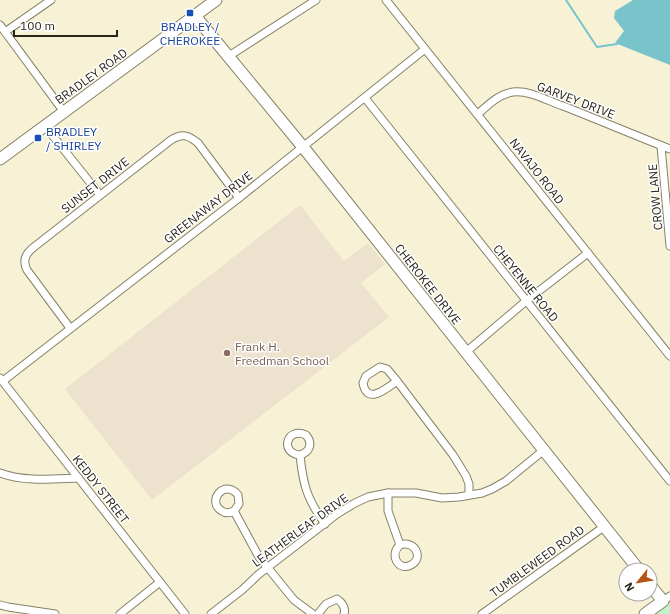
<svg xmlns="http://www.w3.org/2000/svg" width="670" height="614" viewBox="0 0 670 614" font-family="'IBM Plex Sans',sans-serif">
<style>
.education{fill:#ece2cd}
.green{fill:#c5f0c9}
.water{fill:#78c4ca}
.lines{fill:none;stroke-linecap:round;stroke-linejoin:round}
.stream{stroke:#78c4ca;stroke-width:2}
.street-casing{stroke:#878168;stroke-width:9}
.secondary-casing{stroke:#878168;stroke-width:13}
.street{stroke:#fff;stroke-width:7}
.secondary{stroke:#fff;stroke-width:11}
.transit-dot{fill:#1a4fb4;stroke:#fff;stroke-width:1.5}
.education-dot{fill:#8d6e63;stroke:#fff;stroke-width:1.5}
.labels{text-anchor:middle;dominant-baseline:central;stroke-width:3;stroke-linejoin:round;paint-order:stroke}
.transit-label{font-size:12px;fill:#164399;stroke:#fff}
.street-label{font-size:12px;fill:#27241a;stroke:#fff}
.education-label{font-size:12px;fill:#785e54;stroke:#fff;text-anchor:start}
</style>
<rect width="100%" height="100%" fill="#f7f1d6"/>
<polygon class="education" points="300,205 344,261 368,243 385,264 361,283 389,317 152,500 65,389"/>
<polygon class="green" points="670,601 670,614 655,614 660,611 657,608"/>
<polygon class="water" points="633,0 670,0 670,65 615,43 624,31 614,18 615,11"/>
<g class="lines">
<polyline class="stream" points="566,0 597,47 617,44"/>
<defs>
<g id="street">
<polyline points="386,0 670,356"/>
<polyline points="0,25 64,112"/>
<polyline points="5,32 51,0"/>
<polyline points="229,56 316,0"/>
<polyline points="365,98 670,481"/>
<path d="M478 114C488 105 499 94 513 92 530 90 548 101 563 106 599 120 634 135 670 149"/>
<polyline points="45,126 100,195"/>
<polyline points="661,146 670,246"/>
<path d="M70 328 27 270C22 260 26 253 34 247L171 140C182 133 188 135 198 143L239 198"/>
<polyline points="466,352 526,301 588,253"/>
<polyline points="0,378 185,614"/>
<polyline points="3,381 239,198 425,49"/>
<path d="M397 381 387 369 380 367 366 376 363 383C367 406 387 388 397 381L453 455 466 476 469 484V495"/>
<path d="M300 455C310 452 313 443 306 435 287 426 279 453 300 455 303 485 307 499 325 524"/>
<path d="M0 473C25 482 52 479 78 478"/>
<path d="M388 493V511L400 545C415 540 424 558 411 565 398 572 389 554 400 545"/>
<path d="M234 511 239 504 238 495C224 478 206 502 222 511 226 514 230 513 234 511L259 557 294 600 313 614"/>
<polyline points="663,601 670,596"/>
<polyline points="0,605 8,607 55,614"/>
<polyline points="120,614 160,582"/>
<polyline points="211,614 242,590 259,574 337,514 355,503 368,497 388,493 416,493 442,498 459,497 482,493 492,489 506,481 544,450"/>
<path d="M318 614 326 604 337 599C342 602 346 608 344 614"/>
<polyline points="482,614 605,526"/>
</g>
<g id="secondary">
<polyline points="195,16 303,147 639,570"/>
<polyline points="0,159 216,0"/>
<polyline points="645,614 663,601 650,585"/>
</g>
</defs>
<use href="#street" class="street-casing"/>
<use href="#secondary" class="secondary-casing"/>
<use href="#street" class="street"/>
<use href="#secondary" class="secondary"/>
</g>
<g class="transit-dot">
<rect x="186" y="9" width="8" height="8" rx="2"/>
<rect x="34" y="134" width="8" height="8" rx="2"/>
</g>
<circle class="education-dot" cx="227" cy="353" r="4"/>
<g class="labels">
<g class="transit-label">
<text x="190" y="26">BRADLEY /<tspan x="190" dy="14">CHEROKEE</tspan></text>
<text x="46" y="131" text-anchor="start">BRADLEY<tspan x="46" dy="14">/ SHIRLEY</tspan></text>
</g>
<g class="street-label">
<text transform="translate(91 76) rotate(-36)">BRADLEY ROAD</text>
<text transform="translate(576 100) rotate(21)">GARVEY DRIVE</text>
<text transform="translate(537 171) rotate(52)">NAVAJO ROAD</text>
<text transform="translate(95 185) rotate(-38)">SUNSET DRIVE</text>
<text transform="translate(655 197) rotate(-95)">CROW LANE</text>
<text transform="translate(208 207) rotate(-38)">GREENAWAY DRIVE</text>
<text transform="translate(526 283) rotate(51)">CHEYENNE ROAD</text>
<text transform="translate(428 284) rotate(52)">CHEROKEE DRIVE</text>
<text transform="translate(101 489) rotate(52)">KEDDY STREET</text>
<text transform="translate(300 530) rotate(-36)">LEATHERLEAF DRIVE</text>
<text transform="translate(537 561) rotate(-36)">TUMBLEWEED ROAD</text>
</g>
<g class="education-label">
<text x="235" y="346">Frank H.<tspan x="235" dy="14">Freedman School</tspan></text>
</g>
</g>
<g transform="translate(638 582) rotate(240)"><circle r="19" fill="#ffffff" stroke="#a9a7a3"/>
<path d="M0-3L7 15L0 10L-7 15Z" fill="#b65418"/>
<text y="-6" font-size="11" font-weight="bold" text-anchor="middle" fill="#27241a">N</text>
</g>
<path d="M14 30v6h103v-6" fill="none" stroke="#27241a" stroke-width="2"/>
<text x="20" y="30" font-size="12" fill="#27241a" stroke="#ffffff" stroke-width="3" paint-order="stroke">100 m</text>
</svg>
